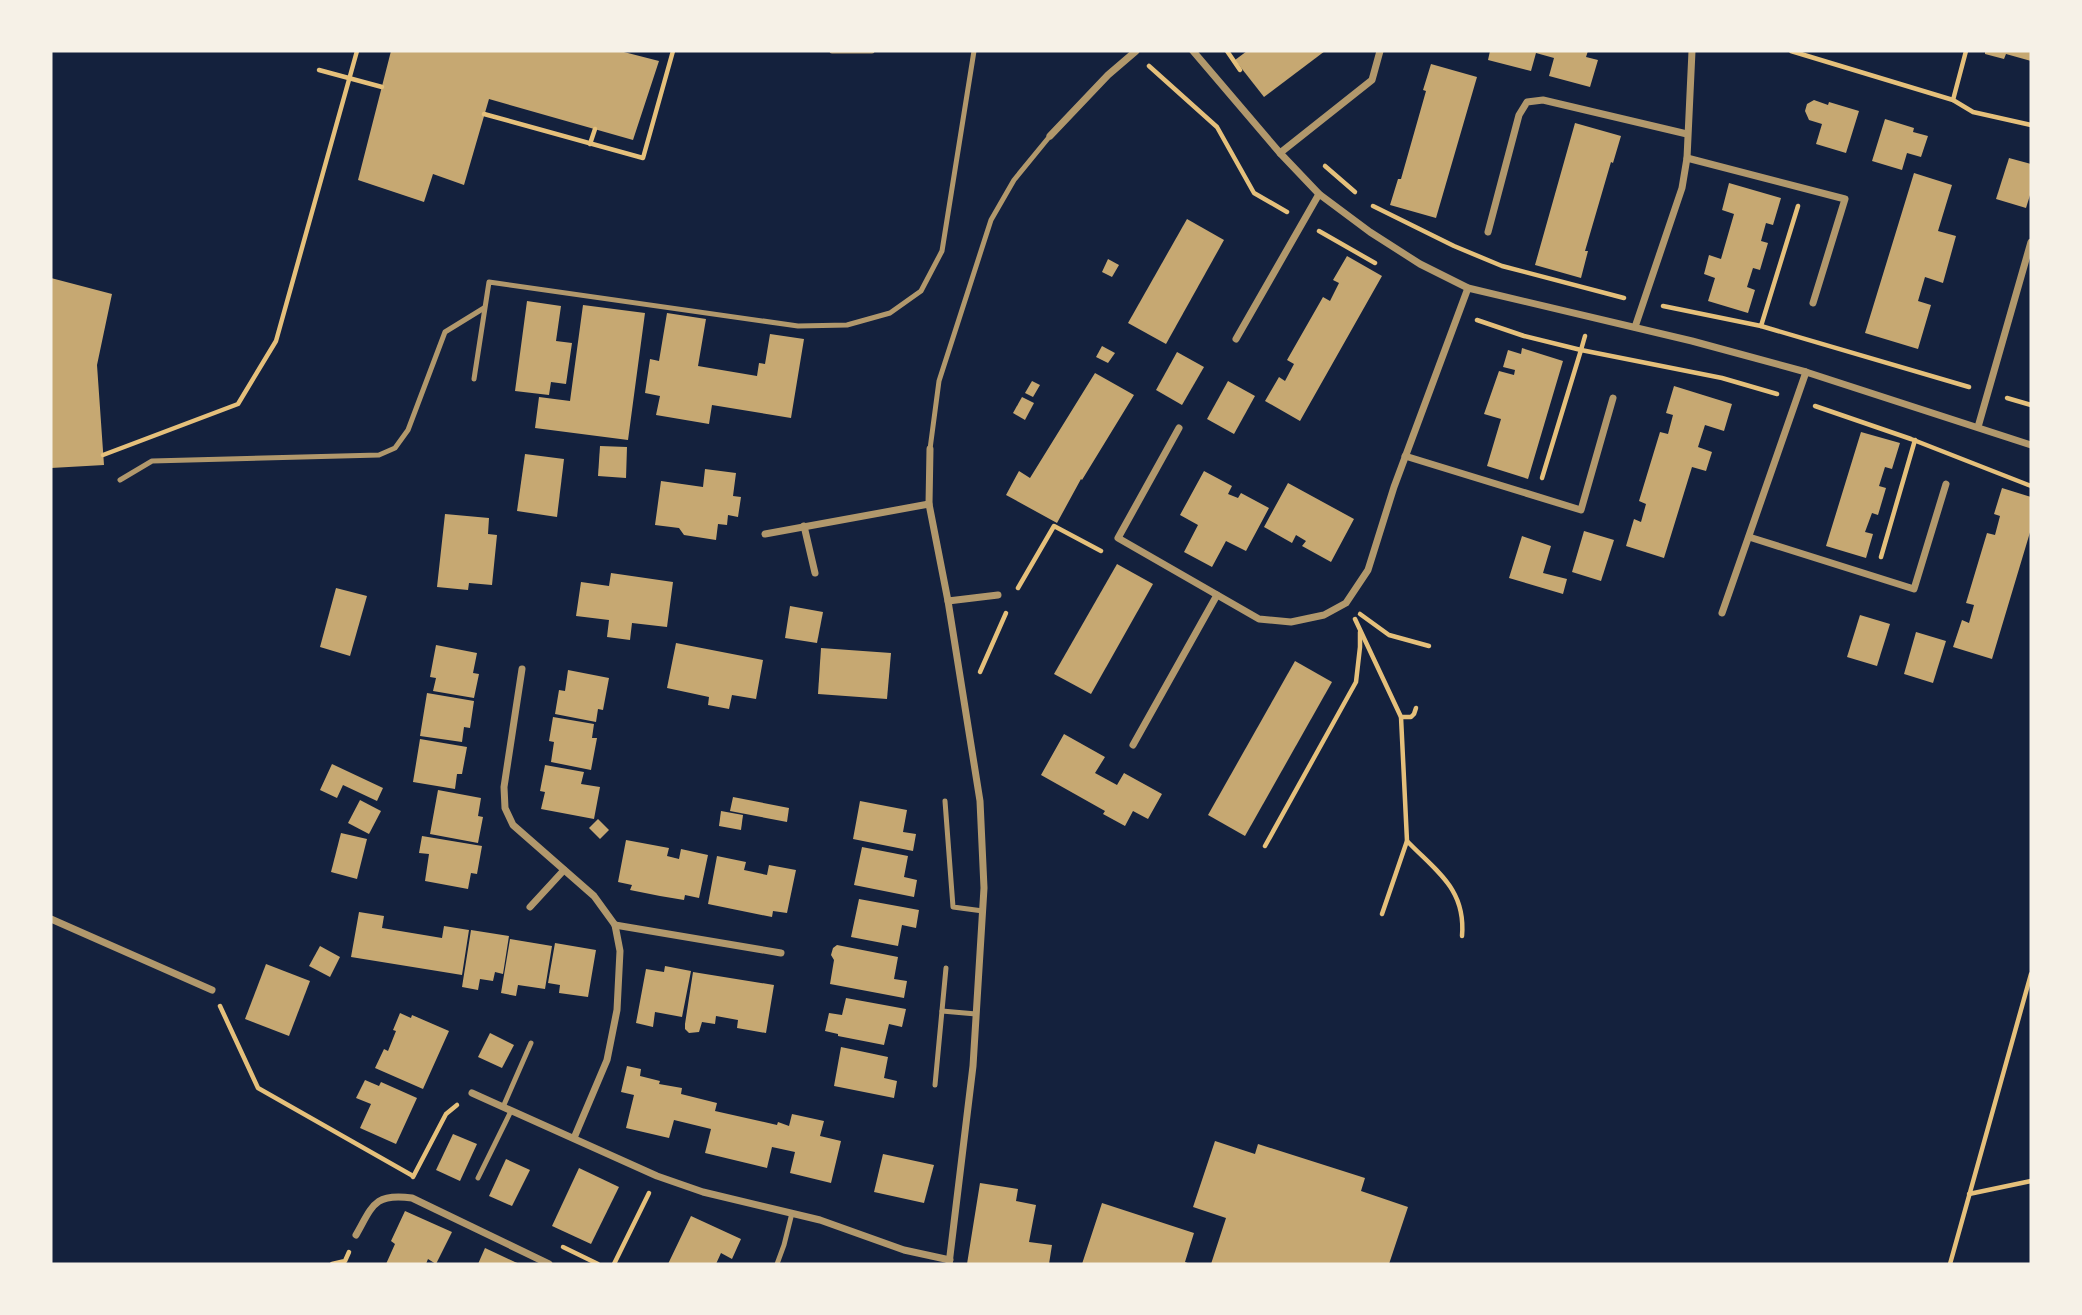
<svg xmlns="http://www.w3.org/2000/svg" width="2082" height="1315" viewBox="0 0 2082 1315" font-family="Overpass,sans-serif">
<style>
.building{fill:#c6a872}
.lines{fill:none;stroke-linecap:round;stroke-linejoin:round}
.path{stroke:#e5c07b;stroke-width:4.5}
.service{stroke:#b1986c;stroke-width:5}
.minor{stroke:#b1986c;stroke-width:7}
</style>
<rect width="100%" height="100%" fill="#14213d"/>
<g class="building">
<polygon points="391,51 620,51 659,61 633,140 489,99 464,185 433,174 424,202 358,180"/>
<polygon points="1247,51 1325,51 1264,97 1235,60"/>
<polygon points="1490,51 1588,51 1586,57 1598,60 1590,87 1549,76 1554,58 1536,53 1531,71 1488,60"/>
<polygon points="1985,51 2031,51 2031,61 2006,54 2004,59 1985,54"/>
<polygon points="1431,64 1477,77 1436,218 1390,205 1398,179 1401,179 1426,91 1423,90"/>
<polygon points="1814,100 1828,105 1829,102 1859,111 1846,153 1816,144 1822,124 1809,120 1805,111 1807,104"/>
<polygon points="1885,119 1914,128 1913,132 1928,136 1921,157 1907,153 1902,170 1872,161"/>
<polygon points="1575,123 1621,136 1613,163 1611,162 1585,251 1588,251 1581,278 1535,265"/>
<polygon points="2009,158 2031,164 2031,192 2026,208 1996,199"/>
<polygon points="1914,173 1952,185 1938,231 1956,236 1943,283 1925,277 1918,301 1931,305 1918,349 1865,333"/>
<polygon points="1729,183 1781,198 1773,225 1766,223 1761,241 1768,243 1760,270 1753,268 1747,287 1755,290 1748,313 1708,301 1715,278 1704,274 1709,255 1721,259 1734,214 1722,210"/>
<polygon points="1187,219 1224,240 1166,344 1128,323"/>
<polygon points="1347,256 1382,276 1300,421 1265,401 1279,377 1285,381 1294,364 1287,360 1323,297 1330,301 1339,283 1333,280"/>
<polygon points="1108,259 1119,265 1112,277 1102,272"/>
<polygon points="51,278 112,294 97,365 104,465 51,468"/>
<polygon points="527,301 561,306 556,341 572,343 566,384 551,382 549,395 515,391"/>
<polygon points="583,305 645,313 628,440 535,428 539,397 570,401"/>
<polygon points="667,313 706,319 698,366 757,376 759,363 765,364 770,334 804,339 791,418 712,405 709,424 656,415 660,396 645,393 650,359 659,361"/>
<polygon points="1102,346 1115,353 1108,363 1096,357"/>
<polygon points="1522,348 1563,361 1528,479 1487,466 1501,419 1484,414 1499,371 1514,375 1515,370 1503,367 1508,350 1521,354"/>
<polygon points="1177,352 1204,367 1182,405 1156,390"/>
<polygon points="1095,373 1134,395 1082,480 1081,479 1057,523 1006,495 1019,471 1030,478"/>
<polygon points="1032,381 1040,385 1033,397 1025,393"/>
<polygon points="1228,381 1255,396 1234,434 1207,419"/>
<polygon points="1674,386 1732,404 1724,431 1705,425 1698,447 1712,452 1706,471 1692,467 1664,558 1626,546 1634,519 1641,522 1646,504 1639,501 1660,432 1668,434 1673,415 1666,413"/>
<polygon points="1022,397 1034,403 1025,420 1013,413"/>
<polygon points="1861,432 1900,443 1892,469 1885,467 1879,486 1886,488 1878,515 1872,513 1865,532 1873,534 1866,558 1826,546"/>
<polygon points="600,446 627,447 626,478 598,476"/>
<polygon points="525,454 564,459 557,517 517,511"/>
<polygon points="705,469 736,473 733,496 741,497 738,517 728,515 727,525 718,524 716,540 684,535 679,528 655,525 661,481 703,487"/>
<polygon points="1204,471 1232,486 1228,494 1238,498 1241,493 1269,508 1246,551 1226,541 1212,567 1184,552 1198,525 1180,515"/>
<polygon points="1288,483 1354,519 1331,562 1302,546 1306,541 1296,535 1292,543 1264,527"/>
<polygon points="2002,488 2031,497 2031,529 1992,659 1953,647 1962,620 1969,623 1974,605 1966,603 1987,533 1995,535 2000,516 1994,514"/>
<polygon points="445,514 489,518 488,534 497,535 492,585 469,583 468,590 437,587"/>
<polygon points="1584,531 1614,540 1601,581 1572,572"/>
<polygon points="1522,536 1551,546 1543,573 1567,579 1563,594 1509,578"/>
<polygon points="1117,564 1153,584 1091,694 1054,674"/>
<polygon points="611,573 673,582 667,627 632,623 630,640 607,637 609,620 576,616 581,582 609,586"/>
<polygon points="336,588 367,596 350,656 320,647"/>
<polygon points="790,606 823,612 817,643 785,638"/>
<polygon points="1860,615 1890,624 1877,666 1847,657"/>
<polygon points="1916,632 1946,641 1933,683 1904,674"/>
<polygon points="676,643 763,660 756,699 732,695 729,709 708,705 709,697 667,688"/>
<polygon points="436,645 477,653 473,673 479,674 474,698 433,691 436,678 430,677"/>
<polygon points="821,648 891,653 887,699 818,694"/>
<polygon points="1295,661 1332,682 1245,836 1208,815"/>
<polygon points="568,670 609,678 603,710 598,709 596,722 555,714 559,690 565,691"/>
<polygon points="427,693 474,701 470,728 464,727 462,742 420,736"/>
<polygon points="553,717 594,724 592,738 597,738 591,770 551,762 554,742 549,741"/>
<polygon points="1064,734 1105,757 1095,773 1117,785 1124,773 1162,794 1148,819 1133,811 1125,826 1103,814 1105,811 1041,775"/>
<polygon points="420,739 467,747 462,774 457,774 455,789 413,782"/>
<polygon points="332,764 383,788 377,801 343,785 337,798 320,790"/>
<polygon points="545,765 584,772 581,784 600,787 594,819 541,809 545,792 540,791"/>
<polygon points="438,790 481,798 478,816 483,817 478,843 430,834"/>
<polygon points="733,797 789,808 787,822 730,811"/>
<polygon points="360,800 381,811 369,834 348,823"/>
<polygon points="860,801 907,810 903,832 916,834 913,851 853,839"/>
<polygon points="721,811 743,815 741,830 719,826"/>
<polygon points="598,819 609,830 600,839 589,828"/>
<polygon points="341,833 367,839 357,879 331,872"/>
<polygon points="422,836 482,846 477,874 471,873 468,889 425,881 429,854 419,853"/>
<polygon points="626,840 669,848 667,856 679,859 681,849 708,855 699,898 685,895 684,900 660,896 630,890 632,885 618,882"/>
<polygon points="862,847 908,856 904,877 917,880 914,897 854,885"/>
<polygon points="717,856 746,862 744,870 767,875 769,865 796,870 787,913 773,911 772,917 708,904"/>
<polygon points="859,899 919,910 916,928 902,925 898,946 851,937"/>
<polygon points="359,912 384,916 382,928 442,938 444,926 469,930 462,975 351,957"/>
<polygon points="471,930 509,936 503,974 495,972 493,981 480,979 478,990 462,987"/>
<polygon points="510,939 552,946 545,989 518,985 516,996 501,993"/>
<polygon points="555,943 596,950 588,997 559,993 560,985 548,983"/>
<polygon points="837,945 898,957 894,979 907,981 904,998 830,984 834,960 831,955 833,948"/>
<polygon points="320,946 340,957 330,977 309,966"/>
<polygon points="266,964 310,981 289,1036 245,1019"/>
<polygon points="665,966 691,971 682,1017 655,1012 653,1027 636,1023 646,969 664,972"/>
<polygon points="693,972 774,985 766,1033 737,1028 738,1020 716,1016 715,1024 702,1022 699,1032 689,1033 685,1029 685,1024"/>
<polygon points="846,998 906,1009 902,1027 889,1024 884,1045 838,1036 838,1034 825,1031 829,1013 842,1015"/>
<polygon points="400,1013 411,1018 412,1015 449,1031 423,1089 375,1068 384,1049 388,1051 396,1031 393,1030"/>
<polygon points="490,1033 514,1045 502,1068 478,1057"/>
<polygon points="841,1047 888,1057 884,1078 897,1081 894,1098 834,1086"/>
<polygon points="627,1066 641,1069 640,1076 660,1081 659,1084 682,1088 681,1094 717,1103 715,1111 777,1125 778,1122 789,1126 792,1114 824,1121 820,1136 841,1141 831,1183 790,1173 795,1152 772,1147 767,1168 705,1153 711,1129 674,1120 669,1138 626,1128 634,1095 621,1092"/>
<polygon points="365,1080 379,1086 381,1082 417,1098 396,1144 360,1128 371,1104 356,1098"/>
<polygon points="453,1134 477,1144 460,1181 436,1170"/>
<polygon points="1215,1141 1255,1154 1258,1144 1365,1178 1361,1191 1408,1207 1389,1264 1211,1264 1226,1218 1193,1207"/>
<polygon points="883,1154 934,1165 924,1203 874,1192"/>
<polygon points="506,1159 530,1170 512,1206 489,1196"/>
<polygon points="579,1168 619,1187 591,1244 552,1226"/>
<polygon points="980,1183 1018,1189 1016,1201 1036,1205 1029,1242 1052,1245 1049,1264 967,1264"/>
<polygon points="1102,1203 1194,1233 1185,1262 1190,1264 1082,1264"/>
<polygon points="405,1211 452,1232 436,1264 428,1259 426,1264 386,1264 395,1244 391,1241"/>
<polygon points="691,1216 741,1239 732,1259 721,1253 716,1264 668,1264"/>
<polygon points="485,1248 515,1262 520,1264 478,1264"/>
</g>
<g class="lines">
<g class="path">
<polyline points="1227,51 1240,70"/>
<polyline points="1791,51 1953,100 1973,112 2031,125"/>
<polyline points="1149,66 1217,127 1254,193 1287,212"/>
<polyline points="319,70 382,87"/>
<polyline points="1953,100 1966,51"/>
<polyline points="484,114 643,158 673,51"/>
<polyline points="590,144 595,129"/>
<polyline points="1325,166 1355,192"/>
<polyline points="1373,206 1454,246 1502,266 1624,298"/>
<polyline points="1319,231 1375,263"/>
<polyline points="1663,306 1761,326 1798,206"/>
<polyline points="1477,320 1524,336 1581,350 1585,336"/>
<polyline points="1761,326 1969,387"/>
<polyline points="2007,398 2031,405"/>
<polyline points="1815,406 1911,439 2031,486"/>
<polyline points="103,455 238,404 276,341 357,51"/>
<polyline points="1542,478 1581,350 1722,378 1777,394"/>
<polyline points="1881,557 1915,440"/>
<polyline points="1018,588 1054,526 1101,551"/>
<polyline points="1360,614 1389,635 1429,646"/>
<polyline points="1355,619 1401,717 1407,841 1382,914"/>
<polyline points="980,672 1006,613"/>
<polyline points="1401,717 1411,717 1414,714 1416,708"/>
<path d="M1407 841C1437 872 1466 889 1462 936"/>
<polyline points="1265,846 1356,682 1360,647 1360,632"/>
<polyline points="220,1006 258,1088 413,1176"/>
<polyline points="413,1177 446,1114 457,1105"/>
<polyline points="1969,1194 2031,1181"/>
<polyline points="563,1247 598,1264"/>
<polyline points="332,1264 345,1261 349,1252"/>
<polyline points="614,1264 649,1193"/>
<polyline points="1950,1264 2031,974"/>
</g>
<g class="service">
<polyline points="832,51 872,51"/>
<polyline points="474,379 489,282 798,326 847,325 890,313 921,291 942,251 974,51"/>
<polyline points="930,449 939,381 991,220 1014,180 1050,136"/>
<polyline points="120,480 152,461 379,455 395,448 408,430 445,332 484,308"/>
<polyline points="945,801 953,907 983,911"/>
<polyline points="942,1011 976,1014"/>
<polyline points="935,1085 946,968"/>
<polyline points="503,1107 531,1043"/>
<polyline points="478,1178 511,1111"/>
<polyline points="777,1264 784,1245 792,1213"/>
</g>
<g class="minor">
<polyline points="1193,51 1280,153 1319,194 1370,232 1420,264 1468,288 1692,341 1806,372 2031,445"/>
<polyline points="1050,136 1108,75 1136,51"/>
<polyline points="1280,153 1372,80 1380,51"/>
<polyline points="1687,158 1845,199 1813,303"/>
<polyline points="1488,232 1519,115 1527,102 1543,100 1687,134"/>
<polyline points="1635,327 1682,188 1687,158 1692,51"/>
<polyline points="1236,339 1319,194"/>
<polyline points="1978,427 2031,242"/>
<polyline points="1179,428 1118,538 1259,619 1291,622 1324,615 1346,603 1368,570 1394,487 1468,288"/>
<polyline points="930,449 929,504 948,601 980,801 984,888 973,1066 949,1264"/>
<polyline points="1405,456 1581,510 1613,398"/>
<polyline points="804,526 815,573"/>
<polyline points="765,534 929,504"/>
<polyline points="1749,537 1914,589 1946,484"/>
<polyline points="948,601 998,595"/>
<polyline points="1722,613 1806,372"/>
<polyline points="522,669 504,787 505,808 513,825 594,896 615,925 620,951 617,1010 607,1060 574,1138"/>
<polyline points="1133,745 1217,595"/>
<polyline points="530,907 564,870"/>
<polyline points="51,919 212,990"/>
<polyline points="615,925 781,953"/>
<polyline points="472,1093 657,1176 703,1192 820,1220 904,1250 950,1260"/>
<path d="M356 1235C373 1205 374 1193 412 1198L549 1264"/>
</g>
</g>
<rect width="2082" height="1315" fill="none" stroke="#f6f1e7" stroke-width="105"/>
</svg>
